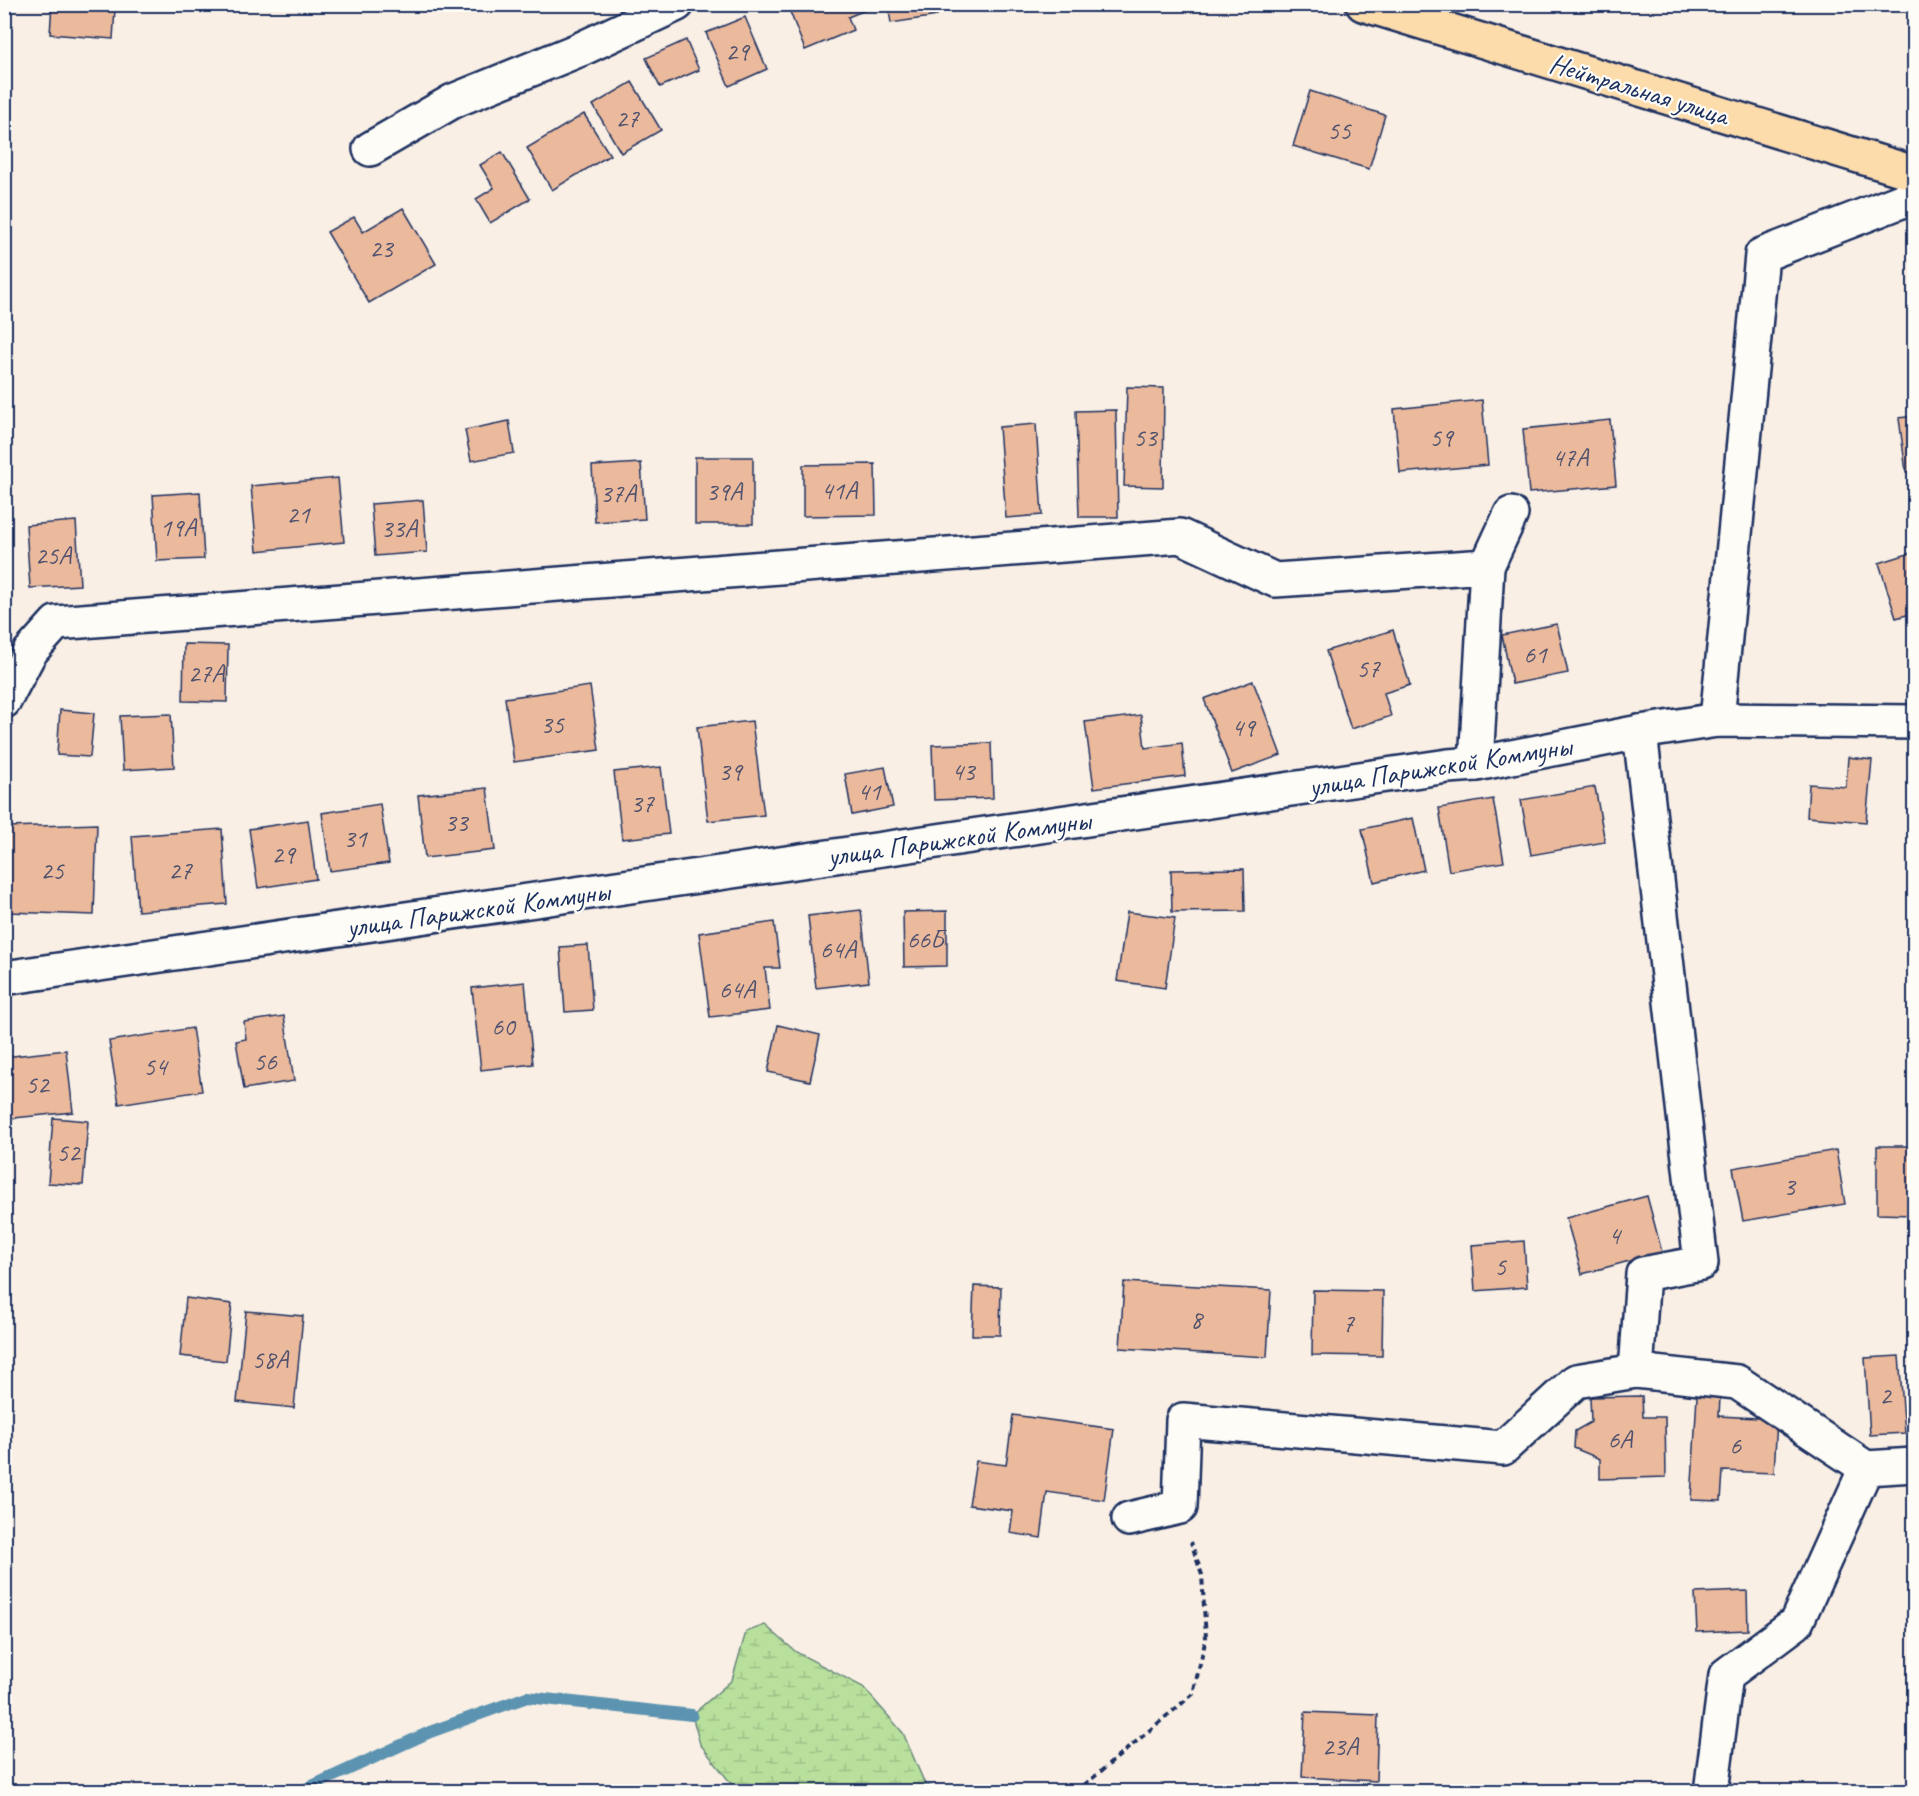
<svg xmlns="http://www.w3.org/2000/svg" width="1919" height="1796" viewBox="0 0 1919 1796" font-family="Caveat,sans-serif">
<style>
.wetland{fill:url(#wetland-marsh);stroke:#6a887d;stroke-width:1.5}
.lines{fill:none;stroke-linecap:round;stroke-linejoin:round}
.stream{stroke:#5c93b0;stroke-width:12}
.building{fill:#ebb99c;stroke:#1b2f5e;stroke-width:1.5}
.minor-casing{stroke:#1b2f5e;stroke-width:38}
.major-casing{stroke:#1b2f5e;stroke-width:38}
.path{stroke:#1b2f5e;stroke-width:4;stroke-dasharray:6 4.5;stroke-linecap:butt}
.minor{stroke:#fdfcf7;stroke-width:33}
.major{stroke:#fddcac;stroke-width:33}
.labels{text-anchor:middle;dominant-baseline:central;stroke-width:4.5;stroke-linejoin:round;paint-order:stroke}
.number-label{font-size:26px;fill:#4f526e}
.street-label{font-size:28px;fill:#1b2f5e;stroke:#fdfcf7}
</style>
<defs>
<pattern id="wetland-marsh" width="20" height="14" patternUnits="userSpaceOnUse" patternTransform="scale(1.5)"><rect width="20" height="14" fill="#b8e09c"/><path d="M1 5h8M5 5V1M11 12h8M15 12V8" fill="none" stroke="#9ec089"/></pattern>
</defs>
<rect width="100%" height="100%" fill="#f9efe5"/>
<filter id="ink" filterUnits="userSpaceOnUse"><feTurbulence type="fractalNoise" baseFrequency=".0167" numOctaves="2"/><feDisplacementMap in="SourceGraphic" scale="12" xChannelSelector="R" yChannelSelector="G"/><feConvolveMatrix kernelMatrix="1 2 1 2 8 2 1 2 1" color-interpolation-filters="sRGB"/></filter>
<g filter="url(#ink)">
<polygon class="wetland" points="765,1625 796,1652 863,1687 903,1733 928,1791 737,1791 700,1744 692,1715 732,1680 746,1632"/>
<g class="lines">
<g class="stream">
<polyline points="928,1791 929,1792"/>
<polyline points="299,1792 430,1732 527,1697 692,1715"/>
</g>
</g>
<g class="building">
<polygon points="52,4 102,4 102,7 115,9 113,39 50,34"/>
<polygon points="787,4 874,4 875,6 848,17 853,30 805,50"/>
<polygon points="888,4 935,4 937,16 891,23"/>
<polygon points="745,17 767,69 729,86 706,33"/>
<polygon points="686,40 699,70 660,87 646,58"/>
<polygon points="632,82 661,130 621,153 593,105"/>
<polygon points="1310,91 1385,115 1369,169 1293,146"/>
<polygon points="584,114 610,155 552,190 527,148"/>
<polygon points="502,152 530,199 490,223 476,199 494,188 480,165"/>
<polygon points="403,208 436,264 369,303 327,232 354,217 363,232"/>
<polygon points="1127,387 1164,388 1163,487 1124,486"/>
<polygon points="1482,400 1488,465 1400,473 1394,409"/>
<polygon points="1116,410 1118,517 1079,517 1076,411"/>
<polygon points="1914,416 1914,471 1906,472 1899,418"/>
<polygon points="1610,420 1616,485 1529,493 1523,429"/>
<polygon points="509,421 514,453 471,461 465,430"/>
<polygon points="1036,424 1042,515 1006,518 999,427"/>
<rect x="695" y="457" width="58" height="67"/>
<polygon points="641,463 645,519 595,522 592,466"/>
<polygon points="875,464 876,515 803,516 803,465"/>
<polygon points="338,478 344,542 257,551 251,486"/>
<polygon points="200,492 204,559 157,561 153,495"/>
<polygon points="423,500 427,552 375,556 371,504"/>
<polygon points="76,521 80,585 30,588 26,525"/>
<polygon points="1914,552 1914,613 1896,618 1879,563"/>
<polygon points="1557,624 1568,673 1512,684 1502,635"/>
<polygon points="1393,630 1410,685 1384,693 1391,716 1351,729 1326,651"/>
<polygon points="184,644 228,645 227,702 183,701"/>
<polygon points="1253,681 1281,755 1232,773 1204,699"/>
<polygon points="590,686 599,750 514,762 505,698"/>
<polygon points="60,710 94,713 90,757 57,755"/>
<polygon points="171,714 174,767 123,770 120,716"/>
<polygon points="1141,715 1145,748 1182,743 1185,776 1094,788 1085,722"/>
<polygon points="752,721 764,815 708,821 697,727"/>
<polygon points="991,743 993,798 934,800 932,745"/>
<polygon points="1848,757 1872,760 1866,822 1807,817 1809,784 1846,787"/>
<polygon points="661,767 669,834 622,839 614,772"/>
<polygon points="885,767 893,807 852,815 845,774"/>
<polygon points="1595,787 1605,842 1531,855 1521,800"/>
<polygon points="487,788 495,850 425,858 418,795"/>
<polygon points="1493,799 1504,862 1449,871 1439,808"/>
<polygon points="380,804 389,863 330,871 322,813"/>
<polygon points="1413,818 1424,870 1374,882 1362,829"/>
<polygon points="308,820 316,879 258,888 249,829"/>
<polygon points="97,824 94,915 8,912 8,827"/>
<polygon points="222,829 227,904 138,911 132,836"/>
<polygon points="1244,869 1245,911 1172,912 1171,870"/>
<polygon points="861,910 869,982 816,988 808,916"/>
<polygon points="947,911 947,966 904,967 903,912"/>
<polygon points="1127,912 1175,918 1165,988 1117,981"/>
<polygon points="774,922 780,968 765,968 770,1010 710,1017 699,933"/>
<polygon points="588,945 593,1010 565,1012 560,947"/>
<polygon points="525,982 533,1064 481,1070 472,988"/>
<polygon points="284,1016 294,1081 244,1089 236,1041 246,1039 244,1022"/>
<polygon points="778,1025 820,1035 810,1081 768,1072"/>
<polygon points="192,1028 202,1091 119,1104 109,1041"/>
<polygon points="66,1050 73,1112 4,1119 4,1057"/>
<polygon points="53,1118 88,1121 83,1185 48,1183"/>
<polygon points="1877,1146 1914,1146 1914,1215 1877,1214"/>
<polygon points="1836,1150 1845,1204 1743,1221 1733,1168"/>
<polygon points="1647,1196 1662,1252 1582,1274 1566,1218"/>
<polygon points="1524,1241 1527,1287 1475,1291 1472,1245"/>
<polygon points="1124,1282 1271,1290 1267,1357 1120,1348"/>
<polygon points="974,1286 1001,1287 1000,1335 972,1335"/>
<polygon points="1313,1290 1383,1291 1382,1356 1312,1355"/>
<polygon points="186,1298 232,1304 226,1361 180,1356"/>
<polygon points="246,1311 303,1316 294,1408 237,1402"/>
<polygon points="1899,1356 1905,1433 1870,1435 1865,1358"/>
<polygon points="1642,1396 1643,1417 1665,1417 1666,1477 1600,1479 1600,1459 1574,1448 1575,1431 1591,1422 1590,1397"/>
<polygon points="1697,1396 1720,1397 1719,1416 1777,1419 1774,1473 1723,1471 1721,1501 1691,1500"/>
<polygon points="1013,1415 1114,1429 1104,1500 1047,1492 1041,1538 1010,1533 1013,1511 969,1505 976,1461 1006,1465"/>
<polygon points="1747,1591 1748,1630 1697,1632 1695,1593"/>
<polygon points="1305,1712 1378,1715 1376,1781 1302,1777"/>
</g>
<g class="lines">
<defs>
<g id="minor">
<polyline points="370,149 453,101 581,49 677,4"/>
<polyline points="4,701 30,652 56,623 1180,536 1275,580 1487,566 1511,514"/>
<polyline points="1717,720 1762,255 1914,196"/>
<polyline points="1476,764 1487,566"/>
<polyline points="4,978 1448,766 1476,764 1640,732 1717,720 1914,722"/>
<polyline points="1636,1371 1643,1274 1701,1263 1640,732"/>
<polyline points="1129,1519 1180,1507 1183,1420 1503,1448 1576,1381 1636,1371 1737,1382 1866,1468 1914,1465"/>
<polyline points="1711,1792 1726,1675 1796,1623 1866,1468"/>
</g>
<polyline id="major" points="1363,4 1914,173"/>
</defs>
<use href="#minor" class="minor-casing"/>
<use href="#major" class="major-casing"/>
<polyline class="path" points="1076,1792 1193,1694 1206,1638 1202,1575 1191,1542"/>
<use href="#minor" class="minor"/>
<use href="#major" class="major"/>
</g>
</g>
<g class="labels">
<g class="number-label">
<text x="737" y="51">29</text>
<text x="627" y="118">27</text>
<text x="1339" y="130">55</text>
<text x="381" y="248">23</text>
<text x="1145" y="437">53</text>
<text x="1441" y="437">59</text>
<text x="1570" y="457">47А</text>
<text x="839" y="490">41А</text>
<text x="724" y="491">39А</text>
<text x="618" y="493">37А</text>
<text x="298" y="514">21</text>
<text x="178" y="527">19А</text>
<text x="399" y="528">33А</text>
<text x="53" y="555">25А</text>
<text x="1535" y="654">61</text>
<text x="1368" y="668">57</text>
<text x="206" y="673">27А</text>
<text x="552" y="724">35</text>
<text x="1243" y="727">49</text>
<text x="730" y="771">39</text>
<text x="963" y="771">43</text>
<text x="869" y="791">41</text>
<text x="642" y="803">37</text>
<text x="456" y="822">33</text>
<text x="355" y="838">31</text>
<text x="283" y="854">29</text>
<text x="52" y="870">25</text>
<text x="180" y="870">27</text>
<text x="925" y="939">66Б</text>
<text x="838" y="949">64А</text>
<text x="737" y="989">64А</text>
<text x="503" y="1026">60</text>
<text x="265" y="1061">56</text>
<text x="155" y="1066">54</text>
<text x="37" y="1084">52</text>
<text x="68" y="1152">52</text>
<text x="1789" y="1186">3</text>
<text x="1614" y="1235">4</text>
<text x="1500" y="1266">5</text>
<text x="1196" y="1319">8</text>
<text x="1348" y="1323">7</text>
<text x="270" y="1359">58А</text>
<text x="1885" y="1395">2</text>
<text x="1620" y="1439">6А</text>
<text x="1735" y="1445">6</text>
<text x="1340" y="1746">23А</text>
</g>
<g class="street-label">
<text transform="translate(1639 89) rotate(17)">Нейтральная улица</text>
<text transform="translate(1440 766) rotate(-9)">улица Парижской Коммуны</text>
<text transform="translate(959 838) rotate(-8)">улица Парижской Коммуны</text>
<text transform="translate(478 909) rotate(-8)">улица Парижской Коммуны</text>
</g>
</g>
<rect width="1919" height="1796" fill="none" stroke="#fdfcf7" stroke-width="24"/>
<rect x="12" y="12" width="1895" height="1772" fill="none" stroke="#1b2f5e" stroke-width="2" filter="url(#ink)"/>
</svg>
